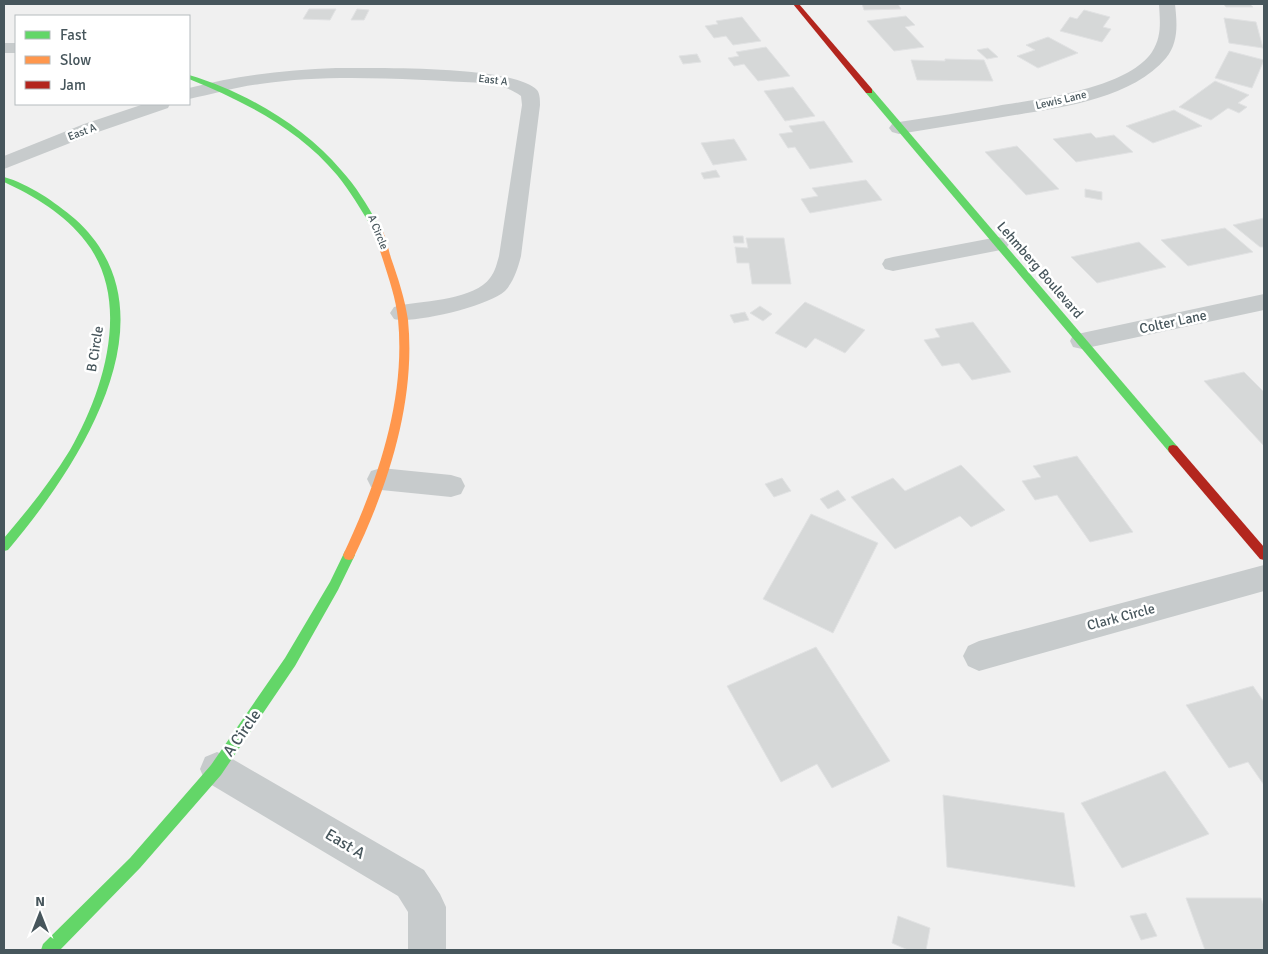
<svg xmlns="http://www.w3.org/2000/svg" width="1268" height="954" viewBox="0 0 1268 954" font-family="Signika,sans-serif">
<style>
.building{fill:#d6d8d8;stroke:#e1e2e3}
.lines{fill:none;stroke-linecap:round;stroke-linejoin:round}
.street{fill:#c7cbcc;fill-rule:evenodd}
.fast{fill:#63d668;fill-rule:evenodd}
.slow{fill:#ff974d;fill-rule:evenodd}
.jam{fill:#b3261e;fill-rule:evenodd}
.labels{text-anchor:middle;dominant-baseline:central;stroke-width:5;stroke-linejoin:round;paint-order:stroke}
.far-street-label{font-size:11px;fill:#47565c;stroke:#fff}
.street-label{font-size:14px;fill:#47565c;stroke:#fff}
.near-street-label{font-size:16px;fill:#47565c;stroke:#fff}
</style>
<rect width="100%" height="100%" fill="#f0f0f0"/>
<g class="building">
<polygon points="862,4 898,4 901,9 864,10"/>
<polygon points="1223,4 1250,4 1253,7 1226,7"/>
<polygon points="309,9 336,9 330,20 303,19"/>
<polygon points="357,9 369,10 364,20 351,20"/>
<polygon points="1084,10 1110,17 1103,27 1111,29 1102,42 1060,31 1070,17 1077,19"/>
<polygon points="906,16 915,25 905,27 924,47 894,51 867,21"/>
<polygon points="742,17 761,41 733,45 726,36 714,38 705,26 718,24 716,21"/>
<polygon points="1224,18 1256,22 1263,48 1229,43"/>
<polygon points="1048,37 1078,53 1038,68 1017,56 1035,50 1026,45"/>
<polygon points="766,47 790,76 758,81 744,64 734,66 728,58 739,56 736,52"/>
<polygon points="988,48 998,57 987,59 977,50"/>
<polygon points="1229,51 1264,60 1252,88 1215,78"/>
<polygon points="697,54 701,62 683,64 679,56"/>
<polygon points="945,59 984,60 993,81 917,80 911,60 945,61"/>
<polygon points="1215,81 1249,95 1238,103 1247,107 1239,113 1228,108 1211,120 1179,107"/>
<polygon points="793,87 815,116 785,121 764,91"/>
<polygon points="1174,110 1202,126 1153,143 1126,126"/>
<polygon points="824,121 853,162 810,169 795,147 788,148 779,134 793,132 789,126"/>
<polygon points="1091,133 1096,138 1114,135 1133,152 1076,162 1053,139"/>
<polygon points="734,139 747,160 713,165 701,143"/>
<polygon points="1017,146 1059,189 1026,195 985,152"/>
<polygon points="716,170 720,177 704,179 701,173"/>
<polygon points="866,180 882,200 810,213 801,199 818,196 812,188"/>
<polygon points="1085,189 1102,192 1102,200 1085,197"/>
<polygon points="1264,218 1264,247 1260,247 1233,225"/>
<polygon points="1225,228 1253,252 1188,266 1161,240"/>
<polygon points="733,236 743,236 744,243 734,243"/>
<polygon points="746,238 784,238 791,284 752,284 749,263 737,263 735,247 748,248"/>
<polygon points="1139,242 1166,267 1097,283 1071,257"/>
<polygon points="805,302 865,330 845,353 815,338 806,348 775,333"/>
<polygon points="760,306 772,314 763,321 750,313"/>
<polygon points="745,312 749,320 734,323 730,315"/>
<polygon points="973,322 1011,372 972,380 959,363 942,366 924,340 940,337 935,329"/>
<polygon points="1244,372 1264,392 1264,446 1204,381"/>
<polygon points="1077,456 1133,532 1090,542 1057,495 1035,500 1022,481 1041,477 1033,466"/>
<polygon points="961,465 1005,510 971,527 960,516 895,549 851,497 893,478 905,491"/>
<polygon points="782,478 791,491 774,497 765,484"/>
<polygon points="838,490 846,500 828,509 820,499"/>
<polygon points="811,514 878,543 833,633 763,599"/>
<polygon points="816,647 890,761 832,788 817,764 781,782 727,686"/>
<polygon points="1253,686 1264,702 1264,785 1248,762 1229,768 1186,705"/>
<polygon points="1165,771 1209,834 1122,868 1081,803"/>
<polygon points="943,795 1064,813 1075,887 947,867"/>
<polygon points="1186,898 1261,898 1264,906 1264,950 1205,950"/>
<polygon points="1146,913 1157,936 1141,940 1130,916"/>
<polygon points="898,916 930,928 926,950 908,950 892,943"/>
</g>
<g class="lines">
<g class="street">
<path d="M1159 4H1175C1177 23 1179 42 1166 58 1129 102 1049 109 997 118 964 123 932 129 899 134L892 132 889 128 892 124 899 122C932 117 964 112 997 106 1038 99 1127 89 1152 52 1162 36 1160 22 1159 4Z"/>
<rect x="4" y="43" width="12" height="10"/>
<path d="M336 68C375 68 513 65 537 90 540 94 540 100 540 105L521 256C518 268 514 281 505 291 489 306 414 324 394 319L390 313 394 307 402 305C426 301 475 299 490 278 495 272 497 263 499 256L522 105 521 96C510 88 499 85 486 83 411 80 334 73 260 84 236 87 213 94 189 99V88C238 75 285 70 336 68Z"/>
<polygon points="144,104 170,104 168,108 98,132 4,169 4,156 84,124"/>
<polygon points="998,237 1006,239 1009,244 1006,249 893,271 885,269 882,264 885,259 893,257"/>
<polygon points="1264,294 1264,310 1082,349 1073,347 1070,341 1073,335 1082,333"/>
<polygon points="381,468 451,475 461,478 465,486 461,494 451,497 381,490 371,487 367,479 371,471"/>
<polygon points="1264,565 1264,591 979,671 968,666 963,656 968,646 979,641"/>
<polygon points="217,752 229,757 424,870 440,894 446,907 446,950 408,950 408,912 398,896 205,781 200,769 205,757"/>
</g>
<g class="fast">
<path d="M189 75C244 91 304 126 341 170 356 186 367 205 378 224L377 226H371C360 208 350 191 337 175 298 128 243 101 189 79Z"/>
<polygon points="866,89 872,89 1177,446 1178,449 1177,452 1169,452 866,93"/>
<path d="M4 177C29 184 55 202 75 219 181 314 78 467 8 550L4 551V538C28 510 51 481 70 450 104 391 132 301 86 242 65 214 34 196 4 182Z"/>
<polygon points="349,550 353,551 355,555 338,590 295,666 221,775 140,868 60,950 41,950 43,944 130,858 211,765 285,658 330,582 345,551"/>
</g>
<path class="slow" d="M374 221C384 225 388 248 391 258 398 278 405 299 408 320 416 401 388 487 353 559L349 560 345 559 343 555C377 483 406 400 398 319 396 299 389 279 383 260 379 248 375 235 370 224Z"/>
<g class="jam">
<polygon points="793,4 799,4 872,89 872,93 866,93"/>
<polygon points="1173,445 1177,446 1264,547 1264,560 1260,559 1169,452 1168,449 1169,446"/>
</g>
</g>
<g class="labels">
<g class="far-street-label">
<text transform="translate(493 80) rotate(7)">East A</text>
<text transform="translate(1061 100) rotate(-13)">Lewis Lane</text>
<text transform="translate(82 132) rotate(-21)">East A</text>
<text transform="translate(378 232) rotate(68)">A Circle</text>
</g>
<g class="street-label">
<text transform="translate(1040 270) rotate(49)">Lehmberg Boulevard</text>
<text transform="translate(1173 322) rotate(-12)">Colter Lane</text>
<text transform="translate(95 349) rotate(-81)">B Circle</text>
<text transform="translate(1121 617) rotate(-15)">Clark Circle</text>
</g>
<g class="near-street-label">
<text transform="translate(242 733) rotate(-55)">A Circle</text>
<text transform="translate(345 844) rotate(31)">East A</text>
</g>
</g>
<rect width="1268" height="954" fill="none" stroke="#47565c" stroke-width="10"/>
<rect x="15" y="15" width="175" height="90" fill="#ffffff" stroke="#b5bbbe"/>
<rect x="25" y="31" width="25" height="8" fill="#63d668" stroke="#b5bbbe"/>
<text x="60" y="40" font-size="15" fill="#47565c">Fast</text>
<rect x="25" y="56" width="25" height="8" fill="#ff974d" stroke="#b5bbbe"/>
<text x="60" y="65" font-size="15" fill="#47565c">Slow</text>
<rect x="25" y="81" width="25" height="8" fill="#b3261e" stroke="#b5bbbe"/>
<text x="60" y="90" font-size="15" fill="#47565c">Jam</text>
<g transform="translate(40 914)" stroke="#ffffff" stroke-width="4" paint-order="stroke">
<path d="M0-4L9 19L0 12L-9 19Z" fill="#47565c"/>
<text y="-8" font-size="14" font-weight="bold" text-anchor="middle" fill="#47565c">N</text>
</g>
</svg>
